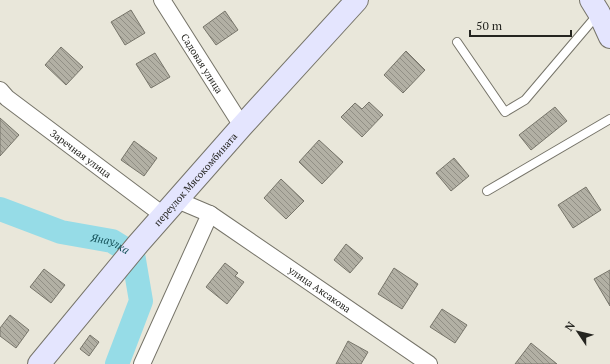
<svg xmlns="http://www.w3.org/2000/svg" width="610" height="364" viewBox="0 0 610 364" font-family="'PT Serif',serif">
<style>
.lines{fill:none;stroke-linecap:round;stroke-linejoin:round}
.river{stroke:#96dce7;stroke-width:24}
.building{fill:url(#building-back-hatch);stroke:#77756a}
.lane-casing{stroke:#767469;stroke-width:10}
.street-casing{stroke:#767469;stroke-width:18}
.secondary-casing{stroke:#767469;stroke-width:24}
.lane{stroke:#fff;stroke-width:8}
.street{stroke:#fff;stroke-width:16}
.secondary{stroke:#e4e5fe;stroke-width:22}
.labels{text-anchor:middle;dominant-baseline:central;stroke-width:4;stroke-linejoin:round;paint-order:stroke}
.street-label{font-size:10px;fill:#252520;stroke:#e9e7da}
.water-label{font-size:11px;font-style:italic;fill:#15525a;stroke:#e9e7da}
</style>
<defs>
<pattern id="building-back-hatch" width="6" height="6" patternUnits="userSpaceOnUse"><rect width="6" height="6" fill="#b2b0a4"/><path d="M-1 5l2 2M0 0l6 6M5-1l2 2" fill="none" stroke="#918f85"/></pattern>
</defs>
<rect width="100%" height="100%" fill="#e9e7da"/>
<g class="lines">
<path class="river" id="s1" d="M0 209 61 232 112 241 133 254 141 301 117 364"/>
</g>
<g class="building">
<polygon points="131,10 145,33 125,45 111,22"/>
<polygon points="225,11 238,30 216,45 203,27"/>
<polygon points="61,47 83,67 66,85 45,65"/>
<polygon points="406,51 425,70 403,93 384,75"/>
<polygon points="155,53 170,77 151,88 136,64"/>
<polygon points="369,102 383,115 362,137 341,117 355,103 362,109"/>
<polygon points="555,107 567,121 531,150 519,135"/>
<polygon points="0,118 19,135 0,156"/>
<polygon points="319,140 343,162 322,184 299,162"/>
<polygon points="134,141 157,158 144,176 121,160"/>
<polygon points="454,158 469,176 451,191 436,173"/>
<polygon points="281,179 304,201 286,219 264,198"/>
<polygon points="586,187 601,210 573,228 558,205"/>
<polygon points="346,244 363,258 350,273 334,260"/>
<polygon points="225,263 238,273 235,276 244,282 227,304 206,287"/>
<polygon points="394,268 418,284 402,309 378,294"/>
<polygon points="44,269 65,285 51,303 30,287"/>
<polygon points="610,270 610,306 594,279"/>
<polygon points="442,309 467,325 455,343 430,327"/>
<polygon points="10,315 29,330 16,348 0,336 0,328"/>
<polygon points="90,335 99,342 89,356 80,349"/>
<polygon points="348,341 368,352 361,364 336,364"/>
<polygon points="531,343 557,364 515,364"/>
</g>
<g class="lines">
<defs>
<g id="lane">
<polyline points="457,42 505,112 525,100 598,14"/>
<polyline points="487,191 610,119"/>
</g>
<g id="street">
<path id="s2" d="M162 0 242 126"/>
<path id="s3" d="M0 90 7 98 163 215"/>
<path id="s4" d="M210 214 429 364"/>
<polyline points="142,364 210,214 177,200"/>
</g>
<g id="secondary">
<polyline points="591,0 599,13 610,37"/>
<path id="s5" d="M39 364 138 244 242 126 357 0"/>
</g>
</defs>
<use href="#lane" class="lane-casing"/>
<use href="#street" class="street-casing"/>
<use href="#secondary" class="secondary-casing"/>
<use href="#lane" class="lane"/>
<use href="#street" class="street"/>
<use href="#secondary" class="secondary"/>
</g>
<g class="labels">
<g class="street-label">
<text stroke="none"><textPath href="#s2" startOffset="75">Садовая улица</textPath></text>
<text stroke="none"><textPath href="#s3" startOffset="103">Заречная улица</textPath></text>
<text stroke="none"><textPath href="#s5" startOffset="242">переулок Мясокомбината</textPath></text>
<text stroke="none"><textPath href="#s4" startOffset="133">улица Аксакова</textPath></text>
</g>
<g class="water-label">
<text stroke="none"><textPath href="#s1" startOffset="116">Янаулка</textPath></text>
</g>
</g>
<g transform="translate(578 332) rotate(305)" stroke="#e9e7da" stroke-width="3" paint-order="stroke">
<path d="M0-3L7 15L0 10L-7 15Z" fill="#252520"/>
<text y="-6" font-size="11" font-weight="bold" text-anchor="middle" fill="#252520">N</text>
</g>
<path d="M470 30v6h101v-6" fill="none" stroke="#252520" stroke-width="2"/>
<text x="476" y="30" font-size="12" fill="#252520" stroke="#e9e7da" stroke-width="3" paint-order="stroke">50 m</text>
</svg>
